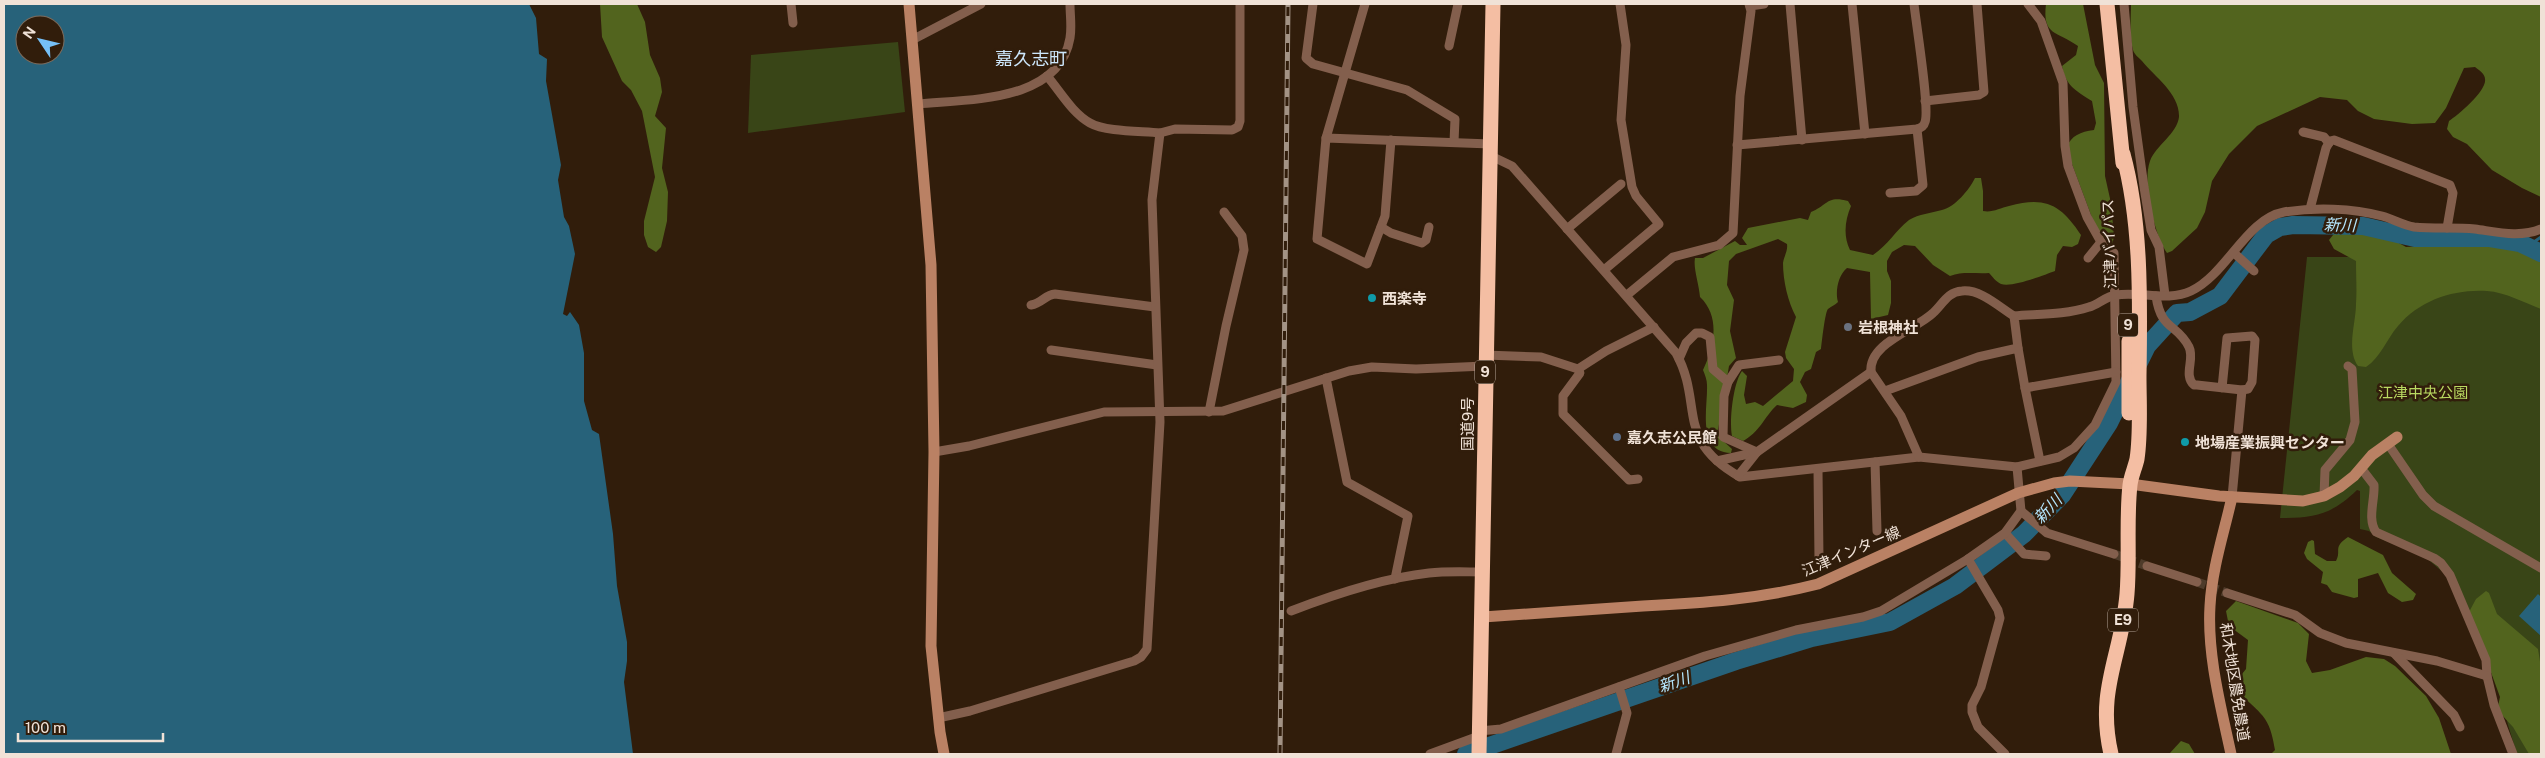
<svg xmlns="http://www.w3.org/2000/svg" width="2545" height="758" viewBox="0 0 2545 758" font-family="'Public Sans','Noto Sans JP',sans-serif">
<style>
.green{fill:#394517}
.forest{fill:#52641e}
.water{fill:#27627a;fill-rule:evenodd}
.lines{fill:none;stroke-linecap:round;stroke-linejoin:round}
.stream{stroke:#27627a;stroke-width:3}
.river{stroke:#27627a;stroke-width:18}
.street-tunnel{stroke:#4e3b2a;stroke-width:9;stroke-dasharray:9 4.5;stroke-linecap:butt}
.street{stroke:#835f4d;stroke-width:9}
.secondary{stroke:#ba8164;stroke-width:11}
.highway{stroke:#f4bea3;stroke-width:15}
.rail-casing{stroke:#a39385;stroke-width:5}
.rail{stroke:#311d0b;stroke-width:3;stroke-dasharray:9;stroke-linecap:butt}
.culture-dot{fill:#0f9aa8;stroke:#311d0b;stroke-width:2}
.worship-dot{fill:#6b7280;stroke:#311d0b;stroke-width:2}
.service-dot{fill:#5c6f8a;stroke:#311d0b;stroke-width:2}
.labels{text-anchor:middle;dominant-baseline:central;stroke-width:5;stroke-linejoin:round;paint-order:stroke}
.shield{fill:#311d0b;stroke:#b7a79a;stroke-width:1}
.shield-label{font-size:14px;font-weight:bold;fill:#f0e2d7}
.street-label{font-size:15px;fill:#f0e2d7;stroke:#311d0b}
.poi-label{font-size:15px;font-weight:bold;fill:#f0e2d7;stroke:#311d0b;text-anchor:start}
.park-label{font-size:15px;fill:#b9d961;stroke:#311d0b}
.water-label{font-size:16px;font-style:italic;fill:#b4e6fd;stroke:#311d0b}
.quarter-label{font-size:18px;fill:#cde7fc;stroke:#311d0b}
</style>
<rect width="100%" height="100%" fill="#311d0b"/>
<g class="green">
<polygon points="898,42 905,112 748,133 751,55"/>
<path d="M2307 257H2359L2541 302V754H2517L2508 725 2499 688 2445 574 2424 556 2376 537 2369 531 2360 529V491L2357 490C2331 515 2315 518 2280 518Z"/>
</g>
<g class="forest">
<polygon points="600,4 637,4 645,22 650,55 660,78 662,92 655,116 666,128 662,168 668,192 667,221 661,247 656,252 648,247 644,235 644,221 655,177 642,111 631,90 622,81 602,37"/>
<path d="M2046 4H2083L2095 65 2104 83 2105 176 2111 203 2114 237 2112 245 2097 231 2066 148C2072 135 2080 132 2094 130L2096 123 2092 101C2076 91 2065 85 2062 66L2076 55 2078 46C2057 31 2042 36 2046 4Z"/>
<path d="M2131 4H2541V197L2522 188 2492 170 2467 144 2453 137 2447 129 2449 121C2458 115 2487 91 2485 79 2485 74 2479 70 2475 67L2464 68 2446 108 2435 123 2412 124 2374 119 2358 111 2347 100 2320 97 2257 126 2229 154 2212 181 2205 212 2197 228 2172 251 2167 253C2154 233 2142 184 2150 161 2156 145 2177 134 2179 117 2180 94 2155 77 2142 61 2139 58 2134 54 2133 50 2129 36 2131 18 2131 4Z"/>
<path d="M1975 178H1981L1983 191V211C1992 213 2000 208 2009 206 2046 196 2061 205 2081 235L2078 244 2072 247 2063 246 2057 255 2055 271C2044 275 2012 288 2001 284 1996 282 1992 276 1989 273 1975 274 1963 271 1950 276L1933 265 1915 246 1904 245 1892 252 1887 261V271L1891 281V303L1888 315 1871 319 1870 272 1847 268C1838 275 1835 292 1838 302 1835 305 1832 306 1828 309 1825 312 1822 341 1821 349L1816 352 1811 369 1805 372 1800 382 1807 395 1806 402 1793 408 1777 405C1764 417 1760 432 1743 441L1732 436C1729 422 1733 383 1742 371L1747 376 1744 395 1746 404 1755 402 1763 406 1793 381 1794 369 1786 358 1785 352 1796 317C1788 302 1783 281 1783 263 1784 256 1788 251 1787 244L1778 239 1736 254 1729 261 1727 285 1734 300 1730 331 1736 358 1729 366 1718 430 1720 438 1732 449 1731 453C1696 452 1708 407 1707 385 1707 380 1705 375 1703 370 1714 347 1721 317 1700 297 1699 284 1693 268 1695 258H1703L1735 241 1740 245H1747L1742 238 1748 228 1800 218 1808 220 1811 212C1828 205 1827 195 1848 201L1851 206C1845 220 1843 236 1850 250L1873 255C1888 245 1895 231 1909 220 1919 214 1931 213 1942 210 1955 207 1969 190 1975 178Z"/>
<path d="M2353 228 2390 238 2406 247 2482 243 2512 245 2541 258V309C2525 303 2505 292 2487 291 2454 289 2420 300 2398 326 2386 340 2381 357 2366 367L2358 366C2346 349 2356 323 2356 304 2357 290 2356 276 2356 261L2334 249 2329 240 2337 230Z"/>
<path d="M2348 537 2383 555 2392 573 2416 594 2413 600 2402 602 2388 593 2378 573 2358 579V597L2354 598 2332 592 2327 585 2321 583 2323 572 2307 559 2304 553 2308 542 2312 540 2314 541 2315 554 2327 561H2336C2342 550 2332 548 2348 537Z"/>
<polygon points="2486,591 2489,593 2497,614 2538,649 2541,668 2541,754 2529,754 2513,727 2501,714 2498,706 2500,697 2469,612 2476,599"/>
<path d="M2236 601 2298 623 2309 634 2306 661 2312 673 2330 670 2366 657 2384 659 2395 666 2426 696 2439 718 2451 754H2271L2275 750C2273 739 2271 728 2265 719 2252 701 2243 704 2238 679L2246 669 2248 640 2229 626 2226 611Z"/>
<polygon points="2181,741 2189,744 2195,754 2169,754"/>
</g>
<g class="water">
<path d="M4 4H529L536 18 539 54 547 59 546 81 561 165 558 180 564 217 569 226 575 254 563 314 567 316 570 312 579 325 584 353V401L592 430 599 434 613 534 617 586 627 642V661L624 682 633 754H642H4ZM25 25H55V55H25Z"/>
<polygon points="2538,594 2541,597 2541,636 2519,616"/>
</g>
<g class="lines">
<polyline class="stream" points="2520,243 2531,244 2541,237"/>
<polyline class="river" points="1466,754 1736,661 1812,638 1890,622 1955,586 2024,534 2062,495 2109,423 2147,346 2177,313 2190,312 2220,296 2266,235 2280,227 2293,225 2363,226 2415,238 2490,238 2520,243 2541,253"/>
<g class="street-tunnel">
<polyline points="2114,554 2147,566"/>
<polyline points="2197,582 2227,593"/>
</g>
<g class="street">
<polyline points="791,4 793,23"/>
<polyline points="1313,4 1306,58 1313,64 1407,90 1455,119 1454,142"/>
<polyline points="1790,4 1802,140"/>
<polyline points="1852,4 1865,134"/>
<polyline points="2124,4 2133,107 2144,187 2151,230 2159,247 2165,295"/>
<polyline points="1750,6 1764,4"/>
<polyline points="912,40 981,4"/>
<polyline points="1449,46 1458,4"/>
<path d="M1047 76C1060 91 1072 113 1090 123 1106 132 1141 131 1160 133"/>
<polyline points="1925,101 1979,95 1984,92 1977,4"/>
<path d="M918 104C968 99 1059 103 1070 38 1072 27 1070 15 1070 4"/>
<polyline points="2303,132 2324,137 2329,143"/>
<polyline points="1326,138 1365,4"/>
<path d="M1391 140 1385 216 1367 264 1317 239 1326 138C1381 140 1436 142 1491 144"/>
<path d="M1737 145 1917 129C1921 128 1924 126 1925 122 1930 109 1916 23 1914 4"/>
<path d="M1491 156 1512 166 1676 353C1704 404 1674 440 1740 477L1919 457 2017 467 2059 457 2074 448 2095 425 2116 382 2114 253 2101 242 2087 217 2068 166 2065 146 2063 83 2041 21 2028 4"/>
<polyline points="1890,193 1916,191 1923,185 1917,129"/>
<polyline points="2310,209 2326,148 2330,141 2334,140 2450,185 2453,193 2447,228"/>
<polyline points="1381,227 1391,233 1422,243 1426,240 1429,227"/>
<polyline points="1567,229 1621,184"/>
<polyline points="2234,253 2254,271"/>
<polyline points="2088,258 2101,242"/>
<polyline points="1604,270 1659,224 1636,196 1632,187 1621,120 1626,45 1620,4"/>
<polyline points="1627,295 1673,257 1719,245 1733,233 1740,96 1751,11 1749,4"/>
<path d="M2156 296C2161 331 2177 323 2189 347 2195 359 2183 375 2194 385H2197L2242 390 2248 389 2252 382 2255 340 2252 336 2227 338 2222 388"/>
<path d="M1031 305C1042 303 1045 295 1055 294L1155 307"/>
<path d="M2018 348 2014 316C2038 314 2065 315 2089 307 2098 305 2106 296 2116 295 2140 291 2168 302 2191 291 2227 274 2246 219 2284 212 2315 207 2352 208 2382 216 2393 219 2403 225 2414 227 2434 229 2455 227 2475 229 2497 232 2520 238 2541 229"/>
<polyline points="1051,350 1157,365"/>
<polyline points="1485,355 1541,357 1578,369 1606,351 1654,327"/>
<polyline points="1679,359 1686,343 1696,333 1702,333 1710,337 1713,369 1728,382"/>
<polyline points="1578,369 1580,373 1563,396 1563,414 1629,480 1638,479"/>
<path d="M1871 372C1868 343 1917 329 1933 313 1943 304 1947 292 1962 291 1981 289 1999 307 2014 316"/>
<polyline points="1326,378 1347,482 1408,516 1395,579"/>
<polyline points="2025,388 2040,461"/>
<polyline points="1885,391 1978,357 2018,348 2025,388 2116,372"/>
<polyline points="1209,412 1226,326 1244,250 1242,236 1224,212"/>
<polyline points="2388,444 2423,495 2434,506 2541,568"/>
<polyline points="934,452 969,446 1104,412 1223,411 1349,371 1372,367 1416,369 1485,366"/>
<polyline points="1717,461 1757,452 1871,372 1901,416 1919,457"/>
<polyline points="1875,462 1877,531"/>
<path d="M2361 468 2374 485C2375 500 2367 519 2376 532L2434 558 2441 563 2450 575 2486 660 2487 676 2494 705 2513 754"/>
<polyline points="1818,470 1819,559"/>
<polyline points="1738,476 1757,452 1723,437 1724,396 1728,382 1739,365 1779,360"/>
<polyline points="2324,496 2325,470 2350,440 2355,422 2352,369 2348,366"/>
<polyline points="2232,497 2242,390"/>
<polyline points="2021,511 2047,533 2114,554"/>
<polyline points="2005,533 2024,554 2046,556"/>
<polyline points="1968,559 1998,610 2000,618 1981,687 1972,705 1972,712 1978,727 2005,754"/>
<polyline points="2147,566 2197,582"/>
<polyline points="2227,593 2295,615 2320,633 2346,643 2437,661 2487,676"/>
<path d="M1291 611C1335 594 1383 578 1429 573 1447 571 1465 572 1483 572"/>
<polyline points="2394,653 2454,715 2460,727"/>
<polyline points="938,718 970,711 1134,661 1141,657 1147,649 1160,422 1152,200 1160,133 1175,129 1232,130 1238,127 1240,121 1240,4"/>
<polyline points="1479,731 1501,729 1705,656 1796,630 1863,617 1881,611 1968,559 2005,533 2021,511 2017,467"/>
<polyline points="1430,754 1479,736"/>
<polyline points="1616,754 1627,713 1619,687"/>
</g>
<g class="secondary">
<polyline points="909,4 931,265 934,452 931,646 940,732 944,754"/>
<path d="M1483 617C1536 613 1590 610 1643 606 1703 603 1760 599 1818 584L2018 493 2054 483 2070 481 2130 484 2219 496 2303 501 2324 496 2340 487 2354 476 2372 455 2397 437"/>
<path d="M2231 754C2221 707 2207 655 2210 606 2212 568 2224 533 2232 497"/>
</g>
<g class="highway">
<polyline points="2107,4 2123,163"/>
<polyline points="2129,413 2129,341"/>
<polyline points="1479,754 1493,4"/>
<path d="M2111 754C2096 689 2122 655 2127 594 2130 558 2126 521 2130 485 2131 476 2135 468 2137 459 2141 433 2139 403 2139 376 2140 305 2142 224 2123 154"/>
</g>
<defs>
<polyline id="rail" points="1280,754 1288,4"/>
</defs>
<use href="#rail" class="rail-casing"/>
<use href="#rail" class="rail"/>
</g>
<g class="culture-dot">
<circle cx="1372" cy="298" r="5"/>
<circle cx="2185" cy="442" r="5"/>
</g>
<circle class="worship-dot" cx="1848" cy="327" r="5"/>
<circle class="service-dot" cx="1617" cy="437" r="5"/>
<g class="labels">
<g class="shield">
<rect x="2118" y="313.5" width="20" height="23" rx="4"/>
<rect x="1475" y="360.5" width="20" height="23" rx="4"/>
<rect x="2108" y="608.5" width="30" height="23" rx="4"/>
</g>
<g class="shield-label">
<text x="2128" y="325">9</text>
<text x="1485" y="372">9</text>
<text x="2123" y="620">E9</text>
</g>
<g class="street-label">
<text transform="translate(2109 244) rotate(-92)">江津バイパス</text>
<text transform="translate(1467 424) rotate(-90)">国道9号</text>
<text transform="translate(1851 551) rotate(-23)">江津インター線</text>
<text transform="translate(2235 682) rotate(81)">和木地区農免農道</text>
</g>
<g class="poi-label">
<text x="1382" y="298">西楽寺</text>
<text x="1858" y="327">岩根神社</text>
<text x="1627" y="437">嘉久志公民館</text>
<text x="2195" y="442">地場産業振興センター</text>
</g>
<g class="park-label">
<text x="2423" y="392">江津中央公園</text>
</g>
<g class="water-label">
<text transform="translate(2340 225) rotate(2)">新川</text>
<text transform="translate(2048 509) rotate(-47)">新川</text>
<text transform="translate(1674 682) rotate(-19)">新川</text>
</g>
<g class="quarter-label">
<text x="1031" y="58">嘉久志町</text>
</g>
</g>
<rect width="2545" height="758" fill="none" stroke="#f0e2d7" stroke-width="10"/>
<g transform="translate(40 40) rotate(305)"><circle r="24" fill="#311d0b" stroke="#7d6c5d"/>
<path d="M0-4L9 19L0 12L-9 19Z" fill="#76c0f7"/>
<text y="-8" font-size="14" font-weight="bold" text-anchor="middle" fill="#f0e2d7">N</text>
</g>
<path d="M18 733v8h145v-8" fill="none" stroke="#f0e2d7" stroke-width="2.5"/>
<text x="25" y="733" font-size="15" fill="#f0e2d7" stroke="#311d0b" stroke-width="4" paint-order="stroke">100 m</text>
</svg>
